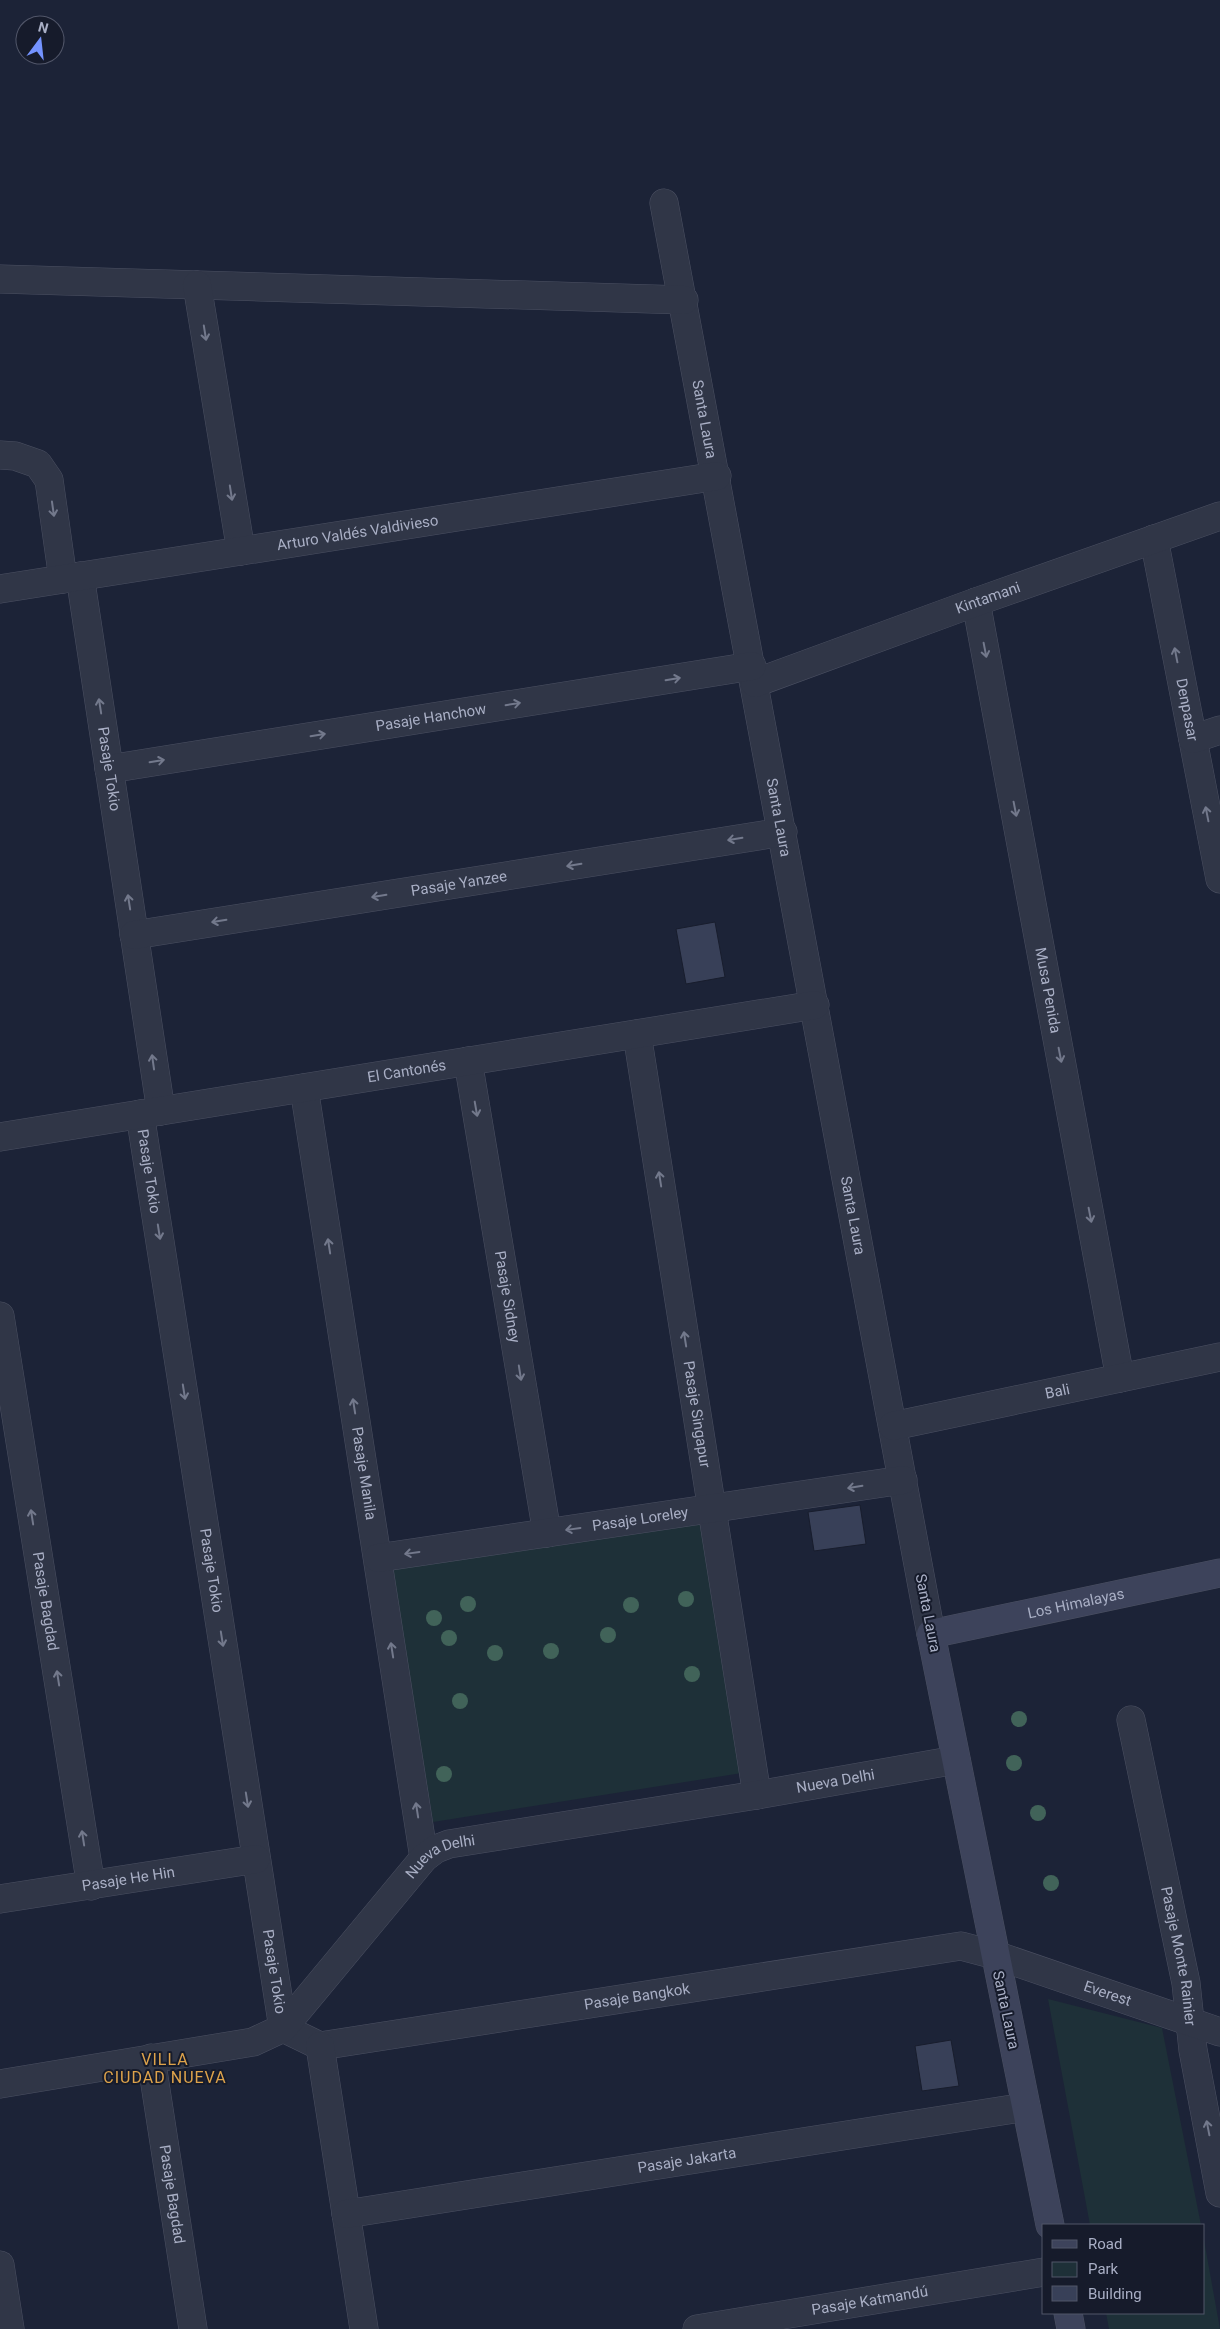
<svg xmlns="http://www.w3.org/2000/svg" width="1220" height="2329" viewBox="0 0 1220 2329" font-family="Roboto,sans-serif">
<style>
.green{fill:#1e3038}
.building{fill:#384058;stroke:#181d2d}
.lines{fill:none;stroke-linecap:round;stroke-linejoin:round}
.street-casing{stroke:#4b5062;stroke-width:29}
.secondary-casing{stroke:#4b5062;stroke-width:29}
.street{stroke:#303647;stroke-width:28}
.secondary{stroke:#3d435b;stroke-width:28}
.tree{fill:#416359}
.oneway{stroke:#73798c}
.labels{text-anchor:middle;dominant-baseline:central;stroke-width:4;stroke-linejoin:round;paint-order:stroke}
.street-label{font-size:15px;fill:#a9afc5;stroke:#161b2b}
.neighbourhood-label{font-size:16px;letter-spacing:1px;fill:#dea34b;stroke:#161b2b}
</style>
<rect width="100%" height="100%" fill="#1c2337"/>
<g class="green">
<polygon points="701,1519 742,1773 433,1822 392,1567"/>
<polygon points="1048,1999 1162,2028 1201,2225 1090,2225"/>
<polygon points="1204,2240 1220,2329 1109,2329 1106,2313 1204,2313"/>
</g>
<g class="building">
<polygon points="715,922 725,977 686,984 676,929"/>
<polygon points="860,1505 866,1544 814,1551 808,1512"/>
<polygon points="951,2040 959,2086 922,2091 915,2046"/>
</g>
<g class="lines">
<defs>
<g id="street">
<path id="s1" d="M664 203 931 1634"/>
<polyline points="0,279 684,300"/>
<polyline points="197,285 241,551"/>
<polyline points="0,455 15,456 38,464 49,480 63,579"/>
<path id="s2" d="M1154 539 1220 879"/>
<path id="s3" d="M80 576 161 1111"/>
<path id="s4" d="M0 589 717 476"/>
<path id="s5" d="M976 602 1120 1378"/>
<path id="s6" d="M755 683 976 602 1220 516"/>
<polyline points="1193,739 1220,730"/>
<path id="s7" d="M109 769 752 666"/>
<path id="s8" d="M134 935 783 832"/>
<path id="s9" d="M637 1034 757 1795"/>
<path id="s10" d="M468 1061 547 1533"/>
<path id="s11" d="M304 1088 424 1858"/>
<path id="s12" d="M140 1114 283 2028"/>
<path id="s13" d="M0 1137 815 1005"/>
<path id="s14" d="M0 1316 91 1886"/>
<path id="s15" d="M893 1426 1220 1357"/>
<path id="s16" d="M378 1558 903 1480"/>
<path id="s17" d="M1131 1720 1186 1983 1193 2050 1220 2193"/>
<path id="s18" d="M0 1899 256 1859"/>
<path id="s19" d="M283 2028 320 2046 961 1946 995 1955 1220 2032"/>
<polyline points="320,2046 364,2329"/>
<path id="s20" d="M151 2058 193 2329"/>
<path id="s21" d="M0 2084 253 2042 283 2028 424 1858 436 1849 449 1844 757 1795 956 1760"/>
<path id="s22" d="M346 2214 1026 2107"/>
<polyline points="0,2265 10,2329"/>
<path id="s23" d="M697 2329 1044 2272"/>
</g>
<g id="secondary">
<path id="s24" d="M1050 2225 931 1634 1220 1573"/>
<polyline points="1068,2313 1071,2329"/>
</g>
</defs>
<use href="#street" class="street-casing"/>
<use href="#secondary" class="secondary-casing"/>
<use href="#street" class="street"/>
<use href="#secondary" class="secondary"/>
</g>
<g class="tree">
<circle cx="686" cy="1599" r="8"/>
<circle cx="468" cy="1604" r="8"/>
<circle cx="631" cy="1605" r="8"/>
<circle cx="434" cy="1618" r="8"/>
<circle cx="608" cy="1635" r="8"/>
<circle cx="449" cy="1638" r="8"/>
<circle cx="551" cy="1651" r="8"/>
<circle cx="495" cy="1653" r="8"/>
<circle cx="692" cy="1674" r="8"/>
<circle cx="460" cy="1701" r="8"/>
<circle cx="1019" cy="1719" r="8"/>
<circle cx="1014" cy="1763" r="8"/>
<circle cx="444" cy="1774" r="8"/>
<circle cx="1038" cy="1813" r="8"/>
<circle cx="1051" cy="1883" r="8"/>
</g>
<defs><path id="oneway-shaft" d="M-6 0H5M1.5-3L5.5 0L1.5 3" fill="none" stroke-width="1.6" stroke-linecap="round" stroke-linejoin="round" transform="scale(1.25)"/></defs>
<g class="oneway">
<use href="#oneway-shaft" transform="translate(205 333) rotate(81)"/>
<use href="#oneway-shaft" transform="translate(231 493) rotate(81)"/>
<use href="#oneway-shaft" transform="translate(53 509) rotate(82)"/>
<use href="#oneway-shaft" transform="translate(985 650) rotate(79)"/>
<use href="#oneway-shaft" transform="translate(1176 655) rotate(-101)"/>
<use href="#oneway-shaft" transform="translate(673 679) rotate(-9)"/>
<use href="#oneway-shaft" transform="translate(513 704) rotate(-9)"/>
<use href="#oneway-shaft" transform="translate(100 706) rotate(-99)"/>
<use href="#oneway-shaft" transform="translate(318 735) rotate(-9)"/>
<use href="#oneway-shaft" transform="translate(157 761) rotate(-9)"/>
<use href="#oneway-shaft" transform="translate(1015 809) rotate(79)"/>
<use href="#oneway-shaft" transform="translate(1207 814) rotate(-101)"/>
<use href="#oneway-shaft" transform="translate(735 839) rotate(171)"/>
<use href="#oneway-shaft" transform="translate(574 865) rotate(171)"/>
<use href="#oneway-shaft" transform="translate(379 896) rotate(171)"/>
<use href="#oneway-shaft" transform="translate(129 902) rotate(-99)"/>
<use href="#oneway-shaft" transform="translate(219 921) rotate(171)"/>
<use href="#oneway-shaft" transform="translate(1060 1055) rotate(79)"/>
<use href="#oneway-shaft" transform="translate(153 1062) rotate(-98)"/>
<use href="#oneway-shaft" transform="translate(476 1109) rotate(80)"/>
<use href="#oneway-shaft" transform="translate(660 1179) rotate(-99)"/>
<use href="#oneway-shaft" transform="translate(1090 1215) rotate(79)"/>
<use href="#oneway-shaft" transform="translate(159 1232) rotate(81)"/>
<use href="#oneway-shaft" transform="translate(329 1246) rotate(-99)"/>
<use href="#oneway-shaft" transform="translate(685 1339) rotate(-99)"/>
<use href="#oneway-shaft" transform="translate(520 1373) rotate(81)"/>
<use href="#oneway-shaft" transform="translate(184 1392) rotate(81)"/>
<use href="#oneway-shaft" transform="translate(354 1406) rotate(-99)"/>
<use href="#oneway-shaft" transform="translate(855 1487) rotate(171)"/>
<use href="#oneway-shaft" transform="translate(32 1517) rotate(-99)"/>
<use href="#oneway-shaft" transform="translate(573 1529) rotate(172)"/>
<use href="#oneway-shaft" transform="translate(412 1553) rotate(172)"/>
<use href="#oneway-shaft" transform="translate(222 1639) rotate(81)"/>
<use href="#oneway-shaft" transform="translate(392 1650) rotate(-99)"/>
<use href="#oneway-shaft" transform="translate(58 1678) rotate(-99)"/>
<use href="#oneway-shaft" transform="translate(247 1800) rotate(81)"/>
<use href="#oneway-shaft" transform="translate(417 1810) rotate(-99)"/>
<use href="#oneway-shaft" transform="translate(83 1838) rotate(-99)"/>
<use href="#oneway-shaft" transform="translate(1208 2128) rotate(-101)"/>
</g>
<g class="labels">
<g class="street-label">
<text stroke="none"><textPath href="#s1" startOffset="220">Santa Laura</textPath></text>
<text stroke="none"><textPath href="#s4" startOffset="362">Arturo Valdés Valdivieso</textPath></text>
<text stroke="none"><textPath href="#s6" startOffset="248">Kintamani</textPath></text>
<text stroke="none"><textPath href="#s2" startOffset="174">Denpasar</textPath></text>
<text stroke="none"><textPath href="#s7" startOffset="326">Pasaje Hanchow</textPath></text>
<text stroke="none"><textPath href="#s3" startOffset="195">Pasaje Tokio</textPath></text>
<text stroke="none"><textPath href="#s1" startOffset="625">Santa Laura</textPath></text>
<text stroke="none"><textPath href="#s8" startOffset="329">Pasaje Yanzee</textPath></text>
<text stroke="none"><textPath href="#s5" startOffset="395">Musa Penida</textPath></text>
<text stroke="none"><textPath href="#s13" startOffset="412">El Cantonés</textPath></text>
<text stroke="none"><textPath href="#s12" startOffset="58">Pasaje Tokio</textPath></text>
<text stroke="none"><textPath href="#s1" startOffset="1030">Santa Laura</textPath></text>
<text stroke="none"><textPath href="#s10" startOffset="239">Pasaje Sidney</textPath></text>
<text stroke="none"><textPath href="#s15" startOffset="168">Bali</textPath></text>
<text stroke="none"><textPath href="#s9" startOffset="385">Pasaje Singapur</textPath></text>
<text stroke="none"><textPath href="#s11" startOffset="390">Pasaje Manila</textPath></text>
<text stroke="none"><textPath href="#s16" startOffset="265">Pasaje Loreley</textPath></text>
<text stroke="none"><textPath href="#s12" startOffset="462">Pasaje Tokio</textPath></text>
<text stroke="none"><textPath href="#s14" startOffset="289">Pasaje Bagdad</textPath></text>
<text stroke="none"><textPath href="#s24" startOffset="751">Los Himalayas</textPath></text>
<text transform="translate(928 1613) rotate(79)">Santa Laura</text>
<text stroke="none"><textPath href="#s21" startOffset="931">Nueva Delhi</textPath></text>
<text stroke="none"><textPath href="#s21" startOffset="526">Nueva Delhi</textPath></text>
<text stroke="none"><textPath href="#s18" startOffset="130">Pasaje He Hin</textPath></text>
<text stroke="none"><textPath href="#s17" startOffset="241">Pasaje Monte Rainier</textPath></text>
<text stroke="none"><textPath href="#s12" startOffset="868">Pasaje Tokio</textPath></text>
<text stroke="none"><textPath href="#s19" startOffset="844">Everest</textPath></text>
<text stroke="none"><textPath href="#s19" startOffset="362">Pasaje Bangkok</textPath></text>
<text transform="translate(1006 2010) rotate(78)">Santa Laura</text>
<text stroke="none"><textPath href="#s22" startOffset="345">Pasaje Jakarta</textPath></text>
<text stroke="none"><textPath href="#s20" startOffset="138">Pasaje Bagdad</textPath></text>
<text stroke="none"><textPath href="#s23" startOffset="175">Pasaje Katmandú</textPath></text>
</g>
<g class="neighbourhood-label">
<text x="165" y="2059">VILLA<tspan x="165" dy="18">CIUDAD NUEVA</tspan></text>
</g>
</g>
<rect x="1042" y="2224" width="162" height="90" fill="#161b2b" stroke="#515669"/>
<rect x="1052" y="2240" width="25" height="8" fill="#3d435b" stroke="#515669"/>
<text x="1088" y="2249" font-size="15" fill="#a9afc5">Road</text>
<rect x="1052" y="2262" width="25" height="15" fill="#1e3038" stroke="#515669"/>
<text x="1088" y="2274" font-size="15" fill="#a9afc5">Park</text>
<rect x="1052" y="2286" width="25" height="15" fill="#384058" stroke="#515669"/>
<text x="1088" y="2299" font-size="15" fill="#a9afc5">Building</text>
<g transform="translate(40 40) rotate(15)"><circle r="24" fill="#161b2b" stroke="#515669"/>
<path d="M0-4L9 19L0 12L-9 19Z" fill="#7493ff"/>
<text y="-8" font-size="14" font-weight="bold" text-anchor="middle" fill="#a9afc5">N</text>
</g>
</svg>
